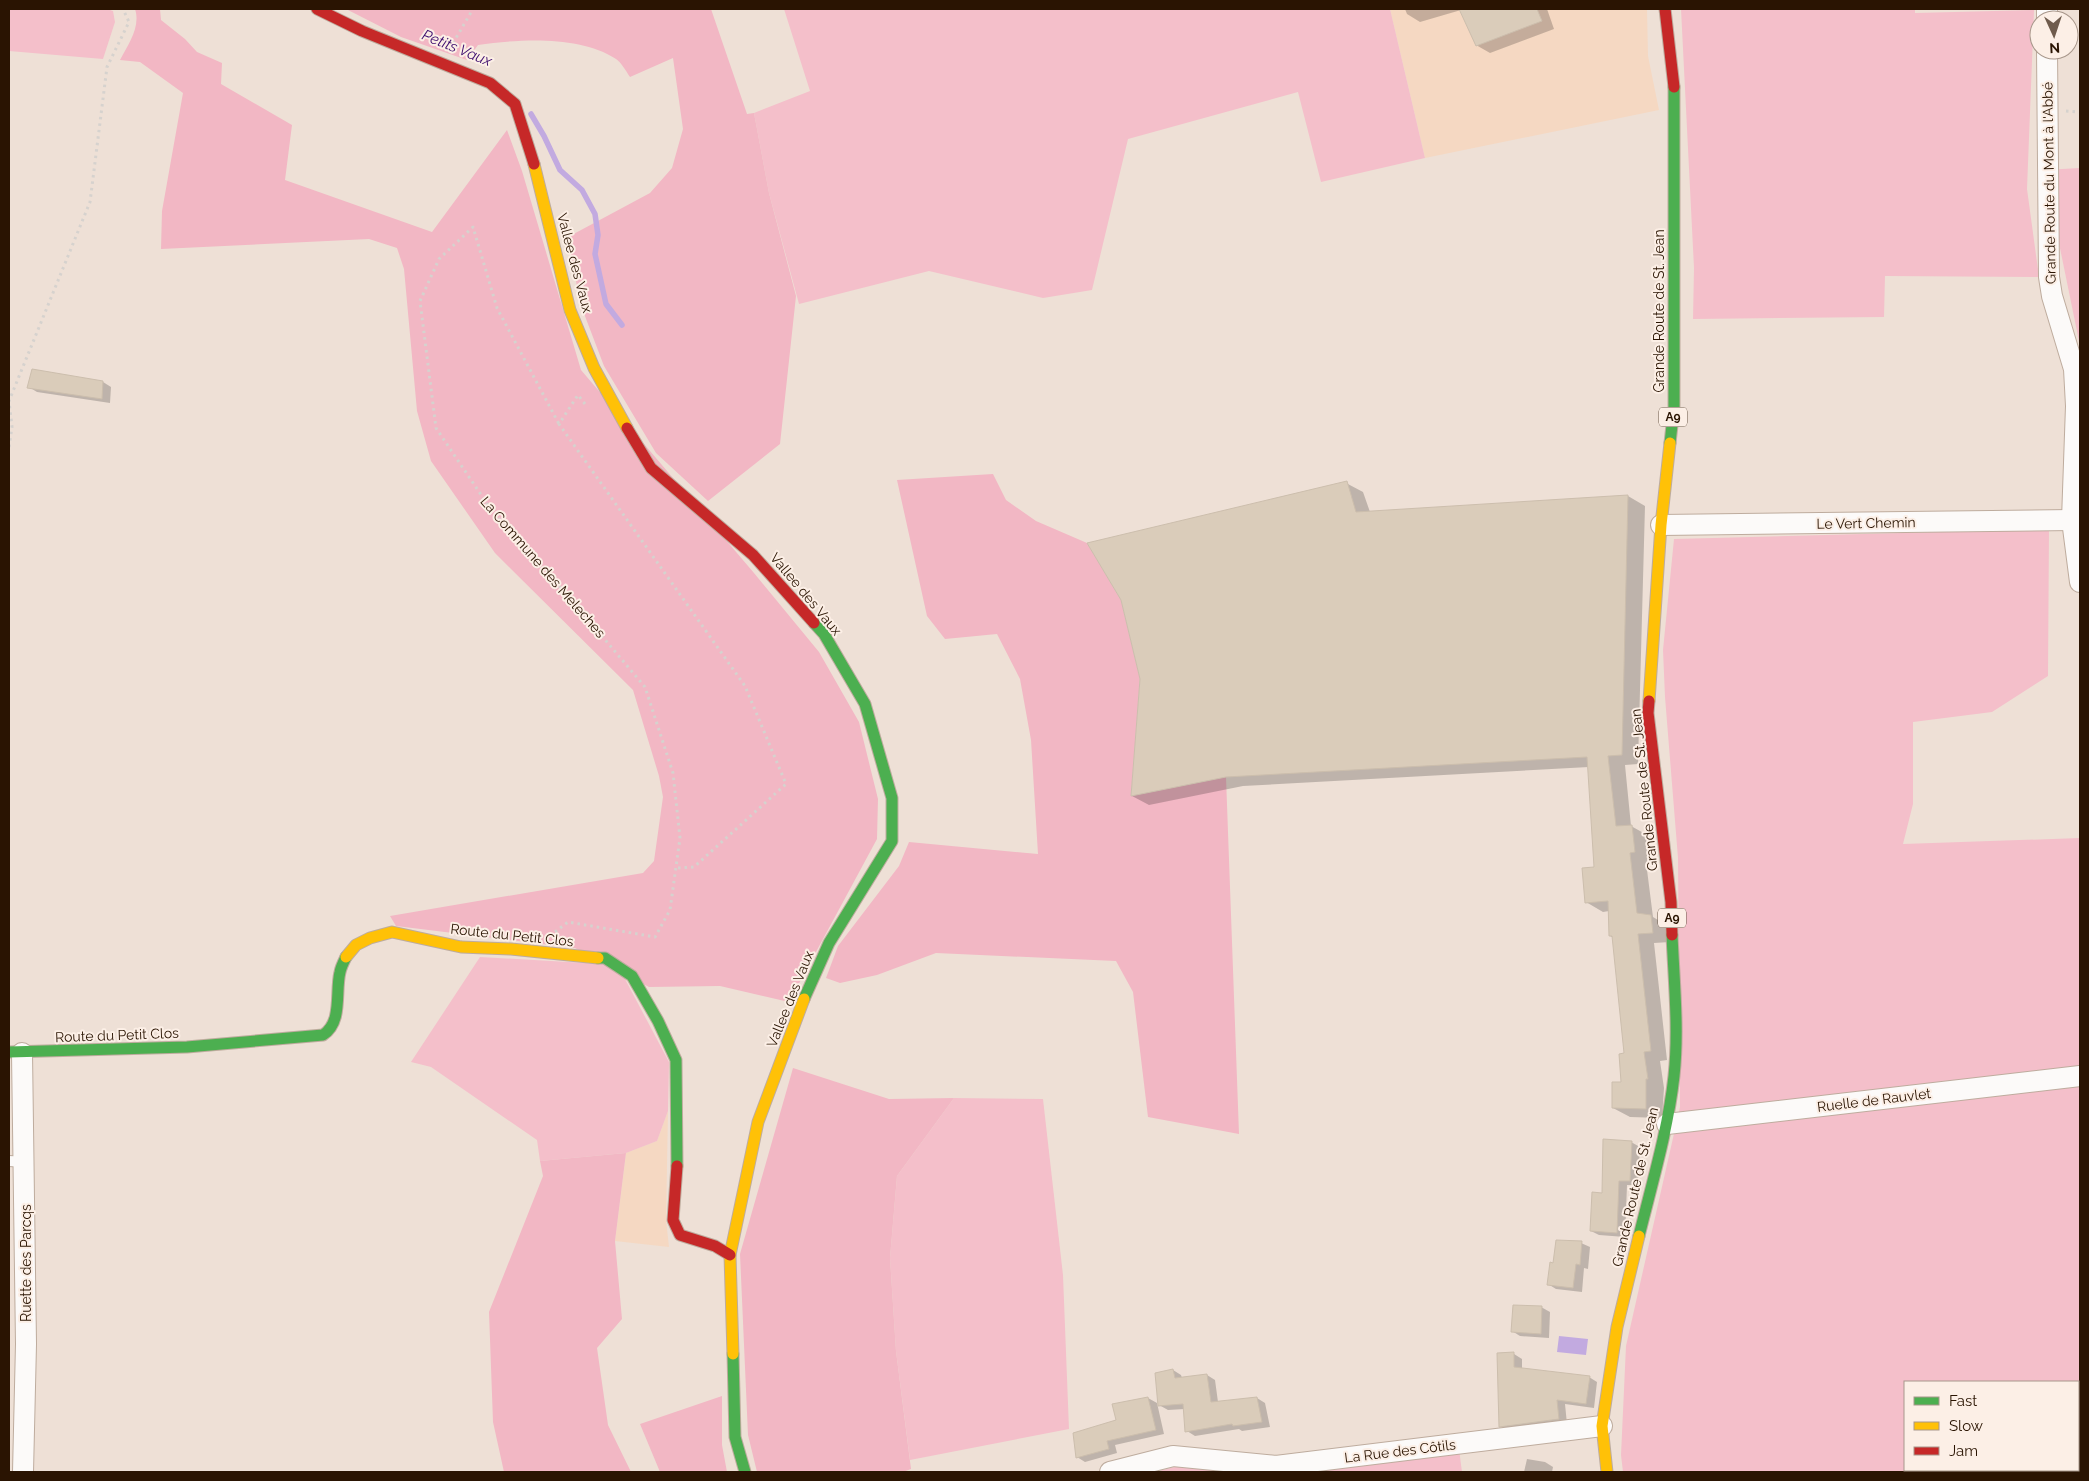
<svg xmlns="http://www.w3.org/2000/svg" width="2089" height="1481" viewBox="0 0 2089 1481" font-family="Raleway,sans-serif">
<style>
.built{fill:#f5d8c2}
.green{fill:#f4bfca;fill-rule:evenodd}
.forest{fill:#f2b7c4}
.water{fill:#c2aae0}
.shadow{fill:#0003}
.lines{fill:none;stroke-linecap:round;stroke-linejoin:round}
.stream{stroke:#c2aae0;stroke-width:5.5}
.building{fill:#daccba;stroke:#ccbead}
.lane-casing{stroke:#beac9e;stroke-width:12}
.street-casing{stroke:#beac9e;stroke-width:22}
.fast-casing{stroke:#beac9e;stroke-width:13}
.slow-casing{stroke:#beac9e;stroke-width:13}
.jam-casing{stroke:#beac9e;stroke-width:13}
.path{stroke:#d6d2ce;stroke-width:3;stroke-dasharray:2.5 4;stroke-linecap:butt}
.lane{stroke:#fcfaf9;stroke-width:10}
.street{stroke:#fcfaf9;stroke-width:20}
.fast{stroke:#4caf50;stroke-width:11}
.slow{stroke:#ffc107;stroke-width:11}
.jam{stroke:#c62828;stroke-width:11}
.labels{text-anchor:middle;dominant-baseline:central;stroke-width:4;stroke-linejoin:round;paint-order:stroke}
.shield{fill:#fcefe6;stroke:#695646;stroke-width:1}
.shield-label{font-size:12px;font-weight:bold;fill:#2a1402}
.street-label{font-size:14px;fill:#2a1402;stroke:#fcefe6}
.water-label{font-size:15px;font-style:italic;fill:#3b0a6d;stroke:#fcefe6}
</style>
<rect width="100%" height="100%" fill="#eee0d6"/>
<g class="built">
<polygon points="1390,9 1647,9 1648,56 1659,110 1425,158"/>
<polygon points="668,1111 666,1220 669,1247 615,1241 626,1153 657,1141"/>
</g>
<g class="green">
<polygon points="9,9 107,9 113,11 115,22 103,59 9,51"/>
<polygon points="784,9 1390,9 1425,158 1321,182 1298,92 1128,139 1092,290 1043,298 929,271 799,304 769,193 754,113 810,91"/>
<polygon points="1681,9 1915,9 1915,13 2034,10 2027,189 2039,277 1885,276 1884,317 1693,319 1694,268"/>
<polygon points="2080,168 2080,346 2044,170"/>
<path d="M2049 529 2048 676 1992 712 1913 722V804L1903 844 2080 838V1472H1623L1621 1455 1626 1346 1680 1107 1678 858 1665 697 1663 650 1674 539ZM1905 1382H2078V1470H1905Z"/>
<polygon points="480,957 603,964 625,979 669,1062 668,1111 657,1141 626,1153 540,1161 537,1140 431,1067 411,1062"/>
<polygon points="954,1098 1043,1099 1063,1275 1069,1429 910,1460 896,1351 890,1258 897,1176"/>
<polygon points="1459,1449 1462,1472 1314,1472"/>
<polygon points="1190,1463 1254,1472 1155,1472"/>
</g>
<g class="forest">
<path d="M135 9H160L161 20 185 39 197 52 222 63 221 84 292 125 285 180 432 232 507 130 522 171 581 370 754 573 819 652 859 722 878 799 877 839 789 1002 720 986 649 987 575 948 396 926 390 916 643 873 654 861 663 797 659 776 633 690 495 553 431 461 417 411 404 269 397 248 369 239 161 249 162 211 183 93 140 62 120 60C128 45 141 27 135 9Z"/>
<path d="M346 9H711L747 114 754 113 769 193 796 296 780 444 708 501 656 453 604 366 580 303 568 237 650 193 672 168 683 129 673 58 630 77C626 71 621 62 616 59 580 35 519 39 478 45L467 60 401 37Z"/>
<polygon points="993,474 1006,500 1036,521 1087,543 1121,600 1140,679 1131,796 1226,777 1239,1134 1148,1117 1133,992 1116,961 936,953 877,975 840,983 826,978 838,946 899,866 909,842 1038,854 1031,740 1020,679 997,634 945,639 927,616 897,480"/>
<polygon points="793,1068 889,1099 954,1098 897,1176 890,1258 896,1351 911,1469 903,1472 757,1472 748,1435 740,1254"/>
<polygon points="626,1153 615,1241 622,1319 597,1348 608,1425 631,1472 504,1472 493,1422 489,1312 543,1176 540,1161"/>
<polygon points="722,1396 722,1445 727,1472 660,1472 640,1424"/>
</g>
<polygon class="water" points="1559,1336 1588,1339 1586,1355 1557,1352"/>
<g class="shadow">
<polygon points="1405,9 1547,9 1554,29 1490,53 1476,45 1461,10 1420,22 1407,14"/>
<polygon points="103,382 111,387 110,403 37,392 29,387"/>
<polygon points="1346,483 1363,492 1370,512 1628,496 1645,506 1638,764 1625,765 1631,826 1649,836 1651,861 1646,862 1653,917 1668,926 1670,942 1654,943 1667,1060 1660,1061 1664,1088 1662,1118 1630,1117 1613,1108 1623,1084 1625,1054 1614,938 1610,936 1609,911 1603,912 1586,902 1596,869 1589,767 1243,786 1149,805 1132,796"/>
<polygon points="1631,1142 1640,1147 1638,1185 1627,1185 1625,1237 1599,1235 1591,1231 1603,1194"/>
<polygon points="1581,1243 1590,1247 1588,1269 1584,1268 1582,1292 1556,1289 1548,1284 1554,1265"/>
<polygon points="1541,1307 1550,1312 1549,1338 1520,1336 1512,1331"/>
<polygon points="1514,1354 1522,1359 1522,1369 1589,1377 1597,1382 1594,1408 1565,1404 1567,1424 1508,1431 1500,1426"/>
<polygon points="1173,1370 1181,1375 1182,1378 1207,1375 1215,1380 1218,1402 1257,1398 1265,1403 1270,1427 1242,1431 1239,1429 1195,1436 1187,1431 1185,1409 1168,1410 1159,1405"/>
<polygon points="1148,1398 1157,1403 1164,1434 1115,1445 1117,1453 1085,1462 1077,1457 1117,1421"/>
<polygon points="1527,1459 1545,1462 1553,1467 1552,1472 1524,1472"/>
</g>
<g class="lines">
<polyline class="stream" points="531,114 544,136 560,170 582,190 595,214 598,235 595,254 606,304 622,325"/>
</g>
<g class="building">
<polygon points="1459,9 1537,9 1542,21 1476,46"/>
<polygon points="32,369 103,381 102,399 27,388"/>
<polygon points="1347,481 1356,512 1628,495 1622,755 1608,756 1616,826 1632,825 1635,852 1630,853 1637,913 1651,915 1653,933 1638,934 1651,1051 1644,1052 1648,1079 1646,1079 1646,1109 1612,1108 1612,1082 1621,1082 1619,1054 1624,1053 1612,936 1609,936 1608,901 1585,903 1582,868 1594,867 1587,757 1226,777 1131,796 1140,679 1121,600 1087,543"/>
<polygon points="1603,1139 1632,1141 1630,1181 1619,1181 1617,1233 1590,1231 1592,1192 1602,1193"/>
<polygon points="1556,1240 1582,1241 1580,1265 1576,1264 1573,1288 1547,1285 1550,1262 1553,1263"/>
<polygon points="1513,1305 1542,1306 1541,1334 1511,1332"/>
<polygon points="1514,1352 1514,1367 1590,1376 1586,1404 1557,1400 1559,1419 1499,1427 1497,1353"/>
<polygon points="1173,1369 1175,1378 1207,1374 1211,1402 1257,1397 1262,1422 1233,1426 1232,1424 1185,1432 1183,1404 1158,1406 1155,1373"/>
<polygon points="1148,1397 1156,1430 1107,1441 1109,1449 1076,1458 1073,1433 1116,1420 1112,1404"/>
</g>
<g class="lines">
<defs>
<polyline id="lane" points="9,1161 25,1162"/>
<g id="street">
<polyline points="2047,20 2047,9"/>
<polyline points="2047,50 2049,277 2052,296 2074,369 2076,406 2072,520 2080,582"/>
<polyline points="1661,525 2072,520"/>
<polyline points="22,1053 26,1344 23,1472"/>
<polyline points="1667,1124 2080,1076"/>
<polyline points="1110,1472 1173,1456 1276,1466 1602,1426"/>
</g>
<g id="fast">
<polyline points="1670,443 1674,407 1674,87"/>
<polyline points="598,958 605,958 632,976 658,1021 676,1060 677,1166"/>
<polyline points="804,999 829,943 892,841 892,798 865,704 824,634 814,623"/>
<path d="M9 1052 187 1047 323 1035C343 1022 335 992 340 972 341 967 344 961 346 957"/>
<path d="M1639 1236C1652 1183 1668 1130 1674 1076 1679 1030 1674 982 1672 935"/>
<polyline points="733,1354 735,1437 745,1472"/>
</g>
<g id="slow">
<polyline points="534,164 570,310 594,368 627,428"/>
<polyline points="1649,701 1661,525 1670,443"/>
<polyline points="346,957 356,945 370,938 392,932 461,947 511,949 598,958"/>
<polyline points="733,1354 730,1255 758,1122 804,999"/>
<polyline points="1607,1472 1602,1426 1617,1327 1639,1236"/>
</g>
<g id="jam">
<polyline points="317,9 362,31 490,83 515,104 534,164"/>
<polyline points="1665,9 1674,87"/>
<polyline points="627,428 651,468 753,555 814,623"/>
<polyline points="1649,701 1648,713 1671,902 1672,935"/>
<polyline points="677,1166 673,1220 680,1235 715,1246 730,1255"/>
</g>
</defs>
<use href="#lane" class="lane-casing"/>
<use href="#street" class="street-casing"/>
<use href="#fast" class="fast-casing"/>
<use href="#slow" class="slow-casing"/>
<use href="#jam" class="jam-casing"/>
<g class="path">
<polyline points="453,43 473,9"/>
<polyline points="2066,111 2080,112"/>
<polyline points="585,404 578,395 559,424 745,686 786,784 694,867 677,868"/>
<polyline points="9,447 12,427 9,401 90,202 107,67 129,22 123,9"/>
<polyline points="555,932 568,922 655,937 670,910 680,838 673,773 645,687 574,603 492,511 436,428 420,301 439,259 473,227 497,308 559,424"/>
</g>
<use href="#lane" class="lane"/>
<use href="#street" class="street"/>
<use href="#fast" class="fast"/>
<use href="#slow" class="slow"/>
<use href="#jam" class="jam"/>
</g>
<g class="labels">
<g class="shield">
<rect x="1659" y="407.5" width="28" height="19" rx="4"/>
<rect x="1658" y="908.5" width="28" height="19" rx="4"/>
</g>
<g class="shield-label">
<text x="1673" y="417">A9</text>
<text x="1672" y="918">A9</text>
</g>
<g class="street-label">
<text transform="translate(2049 183) rotate(-91)">Grande Route du Mont à l'Abbé</text>
<text transform="translate(575 263) rotate(75)">Vallee des Vaux</text>
<text transform="translate(1659 311) rotate(-90)">Grande Route de St. Jean</text>
<text transform="translate(1866 523) rotate(-1)">Le Vert Chemin</text>
<text transform="translate(543 567) rotate(49)">La Commune des Meleches</text>
<text transform="translate(806 594) rotate(50)">Vallee des Vaux</text>
<text transform="translate(1644 790) rotate(-96)">Grande Route de St. Jean</text>
<text transform="translate(512 935) rotate(6)">Route du Petit Clos</text>
<text transform="translate(790 999) rotate(-68)">Vallee des Vaux</text>
<text transform="translate(117 1035) rotate(-2)">Route du Petit Clos</text>
<text transform="translate(1874 1100) rotate(-7)">Ruelle de Rauvlet</text>
<text transform="translate(1635 1187) rotate(-77)">Grande Route de St. Jean</text>
<text transform="translate(26 1263) rotate(-90)">Ruette des Parcqs</text>
<text transform="translate(1400 1451) rotate(-7)">La Rue des Côtils</text>
</g>
<g class="water-label">
<text transform="translate(457 48) rotate(22)">Petits Vaux</text>
</g>
</g>
<rect width="2089" height="1481" fill="none" stroke="#2a1402" stroke-width="20"/>
<rect x="1904" y="1381" width="175" height="90" fill="#fcefe6" stroke="#a8978b"/>
<rect x="1914" y="1397" width="25" height="8" fill="#4caf50" stroke="#a8978b"/>
<text x="1949" y="1406" font-size="15" fill="#2a1402">Fast</text>
<rect x="1914" y="1422" width="25" height="8" fill="#ffc107" stroke="#a8978b"/>
<text x="1949" y="1431" font-size="15" fill="#2a1402">Slow</text>
<rect x="1914" y="1447" width="25" height="8" fill="#c62828" stroke="#a8978b"/>
<text x="1949" y="1456" font-size="15" fill="#2a1402">Jam</text>
<g transform="translate(2054 35) rotate(177)"><circle r="24" fill="#fcefe6" stroke="#a8978b"/>
<path d="M0-4L9 19L0 12L-9 19Z" fill="#6f5b4c"/>
<text y="-8" font-size="14" font-weight="bold" text-anchor="middle" fill="#2a1402">N</text>
</g>
</svg>
